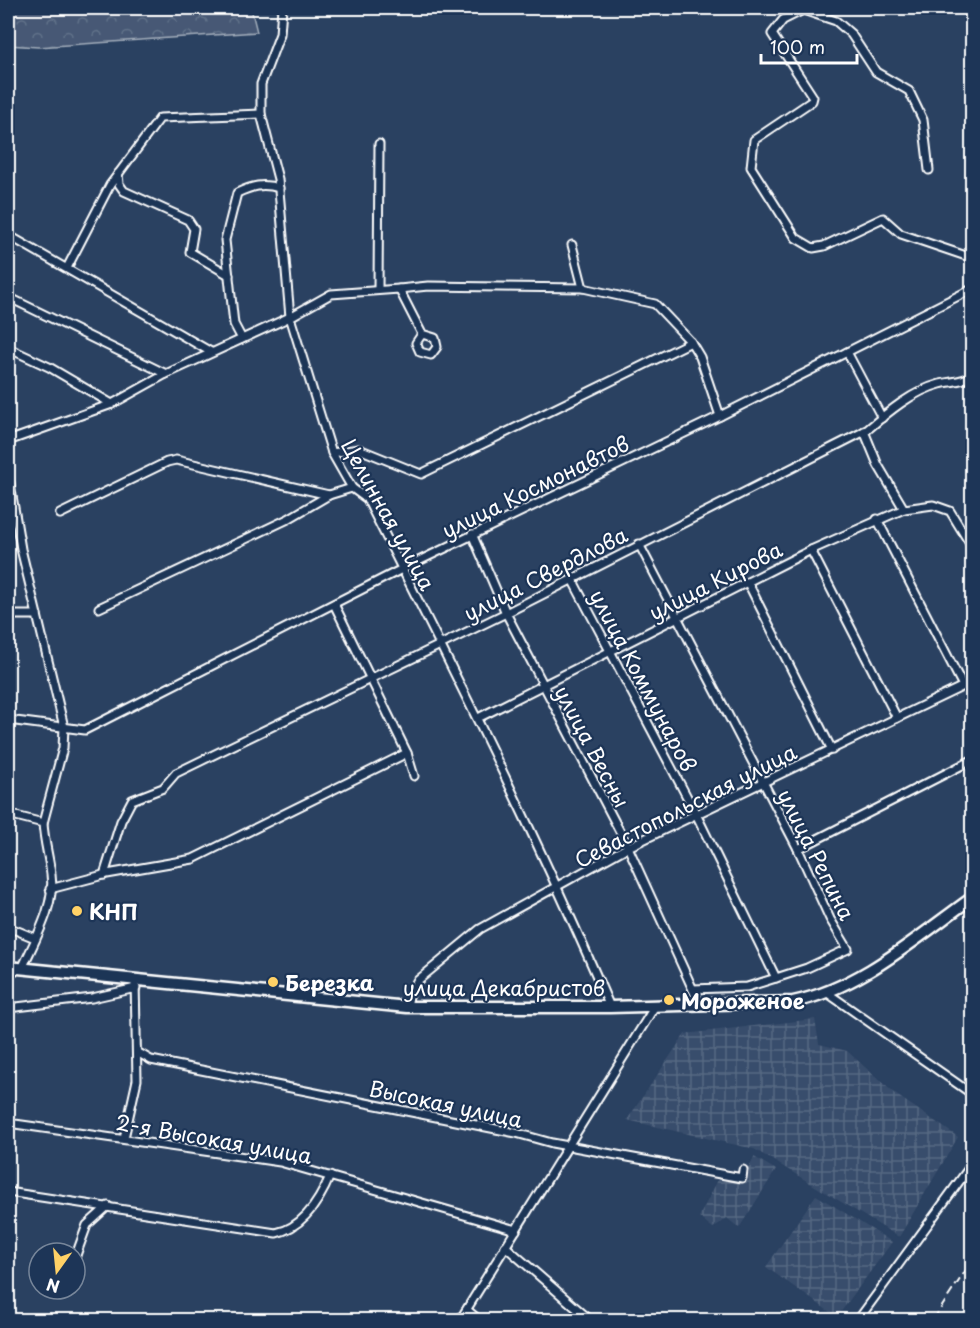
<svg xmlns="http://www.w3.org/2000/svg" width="980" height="1328" viewBox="0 0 980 1328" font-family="'Playpen Sans',sans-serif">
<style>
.industrial{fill:url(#industrial-grid)}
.forest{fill:url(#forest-crowns);stroke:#a2acba;stroke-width:1.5}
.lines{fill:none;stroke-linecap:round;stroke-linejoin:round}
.street-casing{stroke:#fff;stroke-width:11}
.primary-casing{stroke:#fff;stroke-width:15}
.street{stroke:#1d3557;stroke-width:7}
.primary{stroke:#1d3557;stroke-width:10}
.rail{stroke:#fff;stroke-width:2;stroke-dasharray:9 4.5;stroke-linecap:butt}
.poi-dot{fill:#ffd166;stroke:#1d3557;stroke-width:2}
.labels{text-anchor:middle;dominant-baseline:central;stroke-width:4.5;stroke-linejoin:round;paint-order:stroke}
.street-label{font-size:21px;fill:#fff;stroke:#1d3557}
.poi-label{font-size:21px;font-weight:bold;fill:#fff;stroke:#1d3557;text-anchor:start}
</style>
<defs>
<pattern id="industrial-grid" width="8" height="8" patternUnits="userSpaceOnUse" patternTransform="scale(1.5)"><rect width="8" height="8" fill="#394e6c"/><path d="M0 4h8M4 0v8" fill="none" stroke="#576982"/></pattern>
<pattern id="forest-crowns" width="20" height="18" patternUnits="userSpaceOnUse" patternTransform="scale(1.5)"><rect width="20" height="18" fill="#465975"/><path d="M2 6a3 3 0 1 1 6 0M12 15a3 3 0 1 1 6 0" fill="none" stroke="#62728a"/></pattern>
</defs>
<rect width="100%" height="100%" fill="#2a4161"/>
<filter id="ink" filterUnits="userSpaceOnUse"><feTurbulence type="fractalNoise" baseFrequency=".0167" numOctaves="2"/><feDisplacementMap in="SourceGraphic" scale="12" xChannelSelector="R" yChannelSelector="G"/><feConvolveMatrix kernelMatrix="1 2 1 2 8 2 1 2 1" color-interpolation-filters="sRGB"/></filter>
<g filter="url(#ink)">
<g class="industrial">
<polygon points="815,1019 819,1044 847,1051 895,1094 958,1137 899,1237 754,1149 627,1120 685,1034"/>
<polygon points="754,1157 776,1170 739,1228 727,1218 713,1228 699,1217 721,1174 742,1183"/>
<polygon points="816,1195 892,1242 837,1317 766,1267"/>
</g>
<polygon class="forest" points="8,8 252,12 257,32 38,47 8,45"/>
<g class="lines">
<defs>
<g id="street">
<path d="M282 8 280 34 261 84V114L278 179 290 317 332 453 352 488 367 499C452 667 536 834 610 1007"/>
<polyline points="929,170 923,120 909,91 876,72 851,34 836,21 803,10 783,20 772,34 813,97 812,101 754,140 751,167 796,238 813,248 824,246 883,218 901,234 972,258"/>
<polyline points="118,174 119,184 124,191 188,220 194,229 190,252 229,275"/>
<polyline points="8,235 211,352"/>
<polyline points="572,245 583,288"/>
<polyline points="67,268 110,185 160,118 261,114"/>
<polyline points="378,290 379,144"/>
<polyline points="8,297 166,374"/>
<polyline points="422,334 416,343 420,352 431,355 437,347 435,338 422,334 399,289 428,286 583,288 655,304 691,342 700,357 720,416"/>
<path d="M242 339 234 324 225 240 237 193C252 186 263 183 279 188"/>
<polyline points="8,348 49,367 112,404"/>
<polyline points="847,352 882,418"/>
<polyline points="864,431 878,465 904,509 933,505 950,511 972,547"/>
<polyline points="8,441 112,404 166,374 290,317 331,294 399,289"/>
<polyline points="332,453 359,449 421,474 691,342"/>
<polyline points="8,472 21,549 37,615"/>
<polyline points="60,514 167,462 176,460 329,495"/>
<polyline points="877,519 963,686"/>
<polyline points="472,534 506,613 628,847 700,1005"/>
<polyline points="639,544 798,849 830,919 848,949 807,968 776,978"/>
<polyline points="811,550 897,718"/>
<polyline points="572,579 697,816 776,978 747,987 693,989"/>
<polyline points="748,583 832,750"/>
<polyline points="334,604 407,753 414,776"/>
<polyline points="99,608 288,519 329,495 352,488"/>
<polyline points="8,615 37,615 64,727 63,748 43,823"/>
<polyline points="478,718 811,550 904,509"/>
<polyline points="8,720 85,730 402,569 720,416 972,289"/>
<path d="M8 814 43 823C44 841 49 857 51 874 56 906 34 941 22 969"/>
<polyline points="798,849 972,760"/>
<path d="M104 875 121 821 132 800 163 788 176 773 506 613 867 430C888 412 913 391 940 384 952 381 961 382 972 376"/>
<polyline points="50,889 107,874 193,859 407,753"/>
<polyline points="8,927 35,938"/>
<polyline points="826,992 972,1094"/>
<polyline points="407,1007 409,996 417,981 480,929 628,847 972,682"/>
<polyline points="8,1008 92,998 136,988"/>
<polyline points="137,1052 151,1060 516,1133 552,1143 742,1178 743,1170"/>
<polyline points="8,1123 280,1162 516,1230"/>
<polyline points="124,1138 137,1080 135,980"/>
<path d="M8 1192 276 1233C304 1227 320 1200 330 1176"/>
<polyline points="505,1246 590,1320"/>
<polyline points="75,1258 87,1225 108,1206"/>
<polyline points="467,1310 479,1320"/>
<polyline points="460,1320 655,1006"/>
<polyline points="858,1320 972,1164"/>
</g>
<path id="primary" d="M8 967 407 1007H610L793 1002C861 988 917 937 972 898"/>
</defs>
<use href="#street" class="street-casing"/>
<use href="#primary" class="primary-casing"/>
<use href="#street" class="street"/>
<use href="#primary" class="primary"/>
<polyline class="rail" points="933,1320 972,1261"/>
</g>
</g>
<g class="poi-dot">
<circle cx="77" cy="911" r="6"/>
<circle cx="273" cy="982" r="6"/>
<circle cx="669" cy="1000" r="6"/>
</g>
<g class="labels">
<g class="street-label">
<text transform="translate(535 486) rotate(-26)">улица Космонавтов</text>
<text transform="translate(389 514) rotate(61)">Целинная улица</text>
<text transform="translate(545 573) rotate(-27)">улица Свердлова</text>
<text transform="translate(715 580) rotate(-27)">улица Кирова</text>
<text transform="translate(644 680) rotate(62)">улица Коммунаров</text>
<text transform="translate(593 746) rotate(62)">улица Весны</text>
<text transform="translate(685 805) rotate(-27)">Севастопольская улица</text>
<text transform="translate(817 854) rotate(63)">улица Репина</text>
<text x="504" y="987">улица Декабристов</text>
<text transform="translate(446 1103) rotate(12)">Высокая улица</text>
<text transform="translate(214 1138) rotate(10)">2-я Высокая улица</text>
</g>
<g class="poi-label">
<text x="89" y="911">КНП</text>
<text x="285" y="982">Березка</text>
<text x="681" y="1000">Мороженое</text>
</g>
</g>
<rect width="980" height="1328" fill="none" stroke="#1d3557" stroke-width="30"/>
<rect x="15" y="15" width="950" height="1298" fill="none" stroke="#fff" stroke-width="2" filter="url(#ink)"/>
<g transform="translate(57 1271) rotate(195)"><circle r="28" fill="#1d3557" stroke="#77869a" stroke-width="1.5"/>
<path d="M0-4.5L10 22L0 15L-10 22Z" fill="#ffd166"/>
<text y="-9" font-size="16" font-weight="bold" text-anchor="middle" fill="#ffffff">N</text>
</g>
<path d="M761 54v9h96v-9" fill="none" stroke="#ffffff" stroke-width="3"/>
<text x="770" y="54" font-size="18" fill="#ffffff" stroke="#1d3557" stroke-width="4.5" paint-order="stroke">100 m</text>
</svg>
